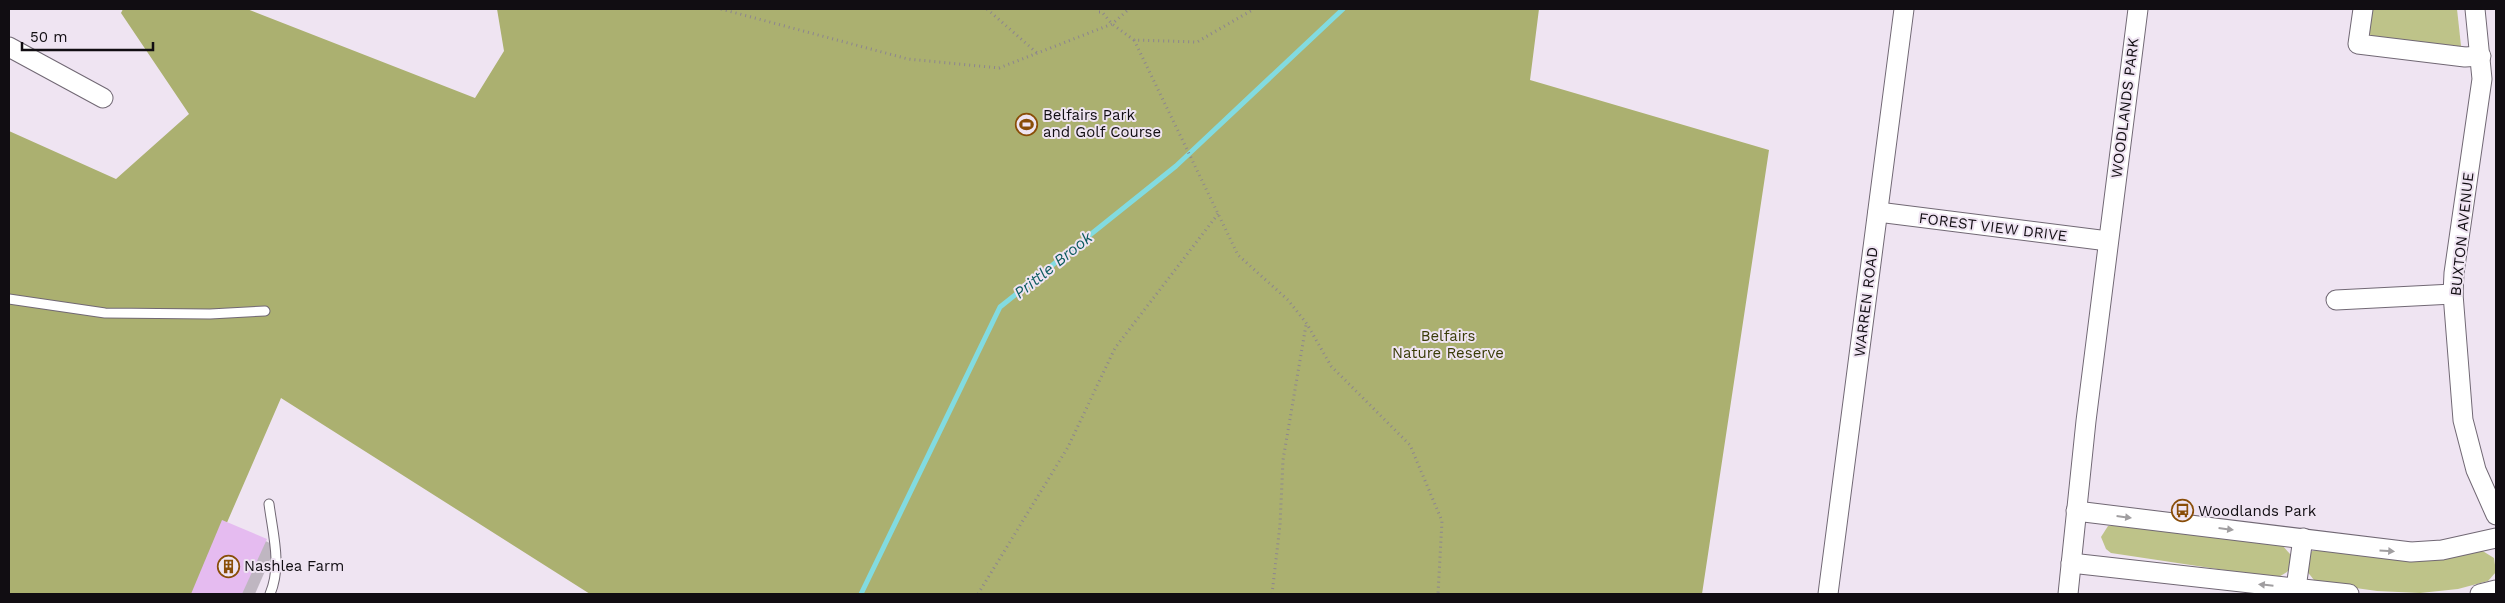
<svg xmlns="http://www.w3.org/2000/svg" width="2505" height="603" viewBox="0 0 2505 603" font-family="'Work Sans',sans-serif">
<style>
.green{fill:#bec389}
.forest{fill:#abb070}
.shadow{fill:#0003}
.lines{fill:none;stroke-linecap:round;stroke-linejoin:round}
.stream{stroke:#82dbe0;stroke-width:5}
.building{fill:#e5bbf0}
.lane-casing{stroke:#716874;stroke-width:11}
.street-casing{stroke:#716874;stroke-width:21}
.path{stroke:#8d858f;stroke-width:3;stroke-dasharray:1 4;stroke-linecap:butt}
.lane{stroke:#fff;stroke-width:9}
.street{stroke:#fff;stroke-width:19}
.oneway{fill:#a09ea0}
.labels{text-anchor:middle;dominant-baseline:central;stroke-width:4;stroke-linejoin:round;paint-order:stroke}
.street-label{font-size:15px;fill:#110d12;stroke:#efe4f2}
.poi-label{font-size:15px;fill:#110d12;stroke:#efe4f2;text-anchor:start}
.park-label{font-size:15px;fill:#393b07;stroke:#efe4f2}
.water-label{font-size:16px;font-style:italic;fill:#0c5b5f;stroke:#efe4f2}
</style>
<rect width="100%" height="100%" fill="#efe4f2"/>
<g class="green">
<polygon points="2369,9 2457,9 2462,55 2367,39"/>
<polygon points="2108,526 2123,526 2282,545 2290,554 2293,563 2287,572 2277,578 2111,553 2106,549 2101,537"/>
<polygon points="2323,550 2481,550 2494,558 2496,572 2488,581 2458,589 2420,593 2377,591 2320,583 2314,580 2306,570 2307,557 2312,551"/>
</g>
<polygon class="forest" points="123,9 247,9 475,98 504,51 497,9 1539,9 1530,80 1769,150 1702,594 590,594 281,398 196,594 9,594 9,131 116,179 189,114 121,13"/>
<polygon class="shadow" points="223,521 276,546 255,594 192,594"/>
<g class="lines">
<polyline class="stream" points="861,594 1000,307 1176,166 1343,9"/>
</g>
<polygon class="building" points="222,520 267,539 242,594 191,594"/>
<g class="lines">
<defs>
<g id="lane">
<polyline points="9,299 105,313 210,314 265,311"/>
<path d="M269 504C273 535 282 565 270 594"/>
</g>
<g id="street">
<polyline points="2363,9 2358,44 2465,57 2481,56"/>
<polyline points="2475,9 2482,79 2454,273 2453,294 2463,420 2476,470 2496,515"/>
<polyline points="9,47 103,98"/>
<polyline points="1878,212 2108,241"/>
<polyline points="2336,300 2453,294"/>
<polyline points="2076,511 2411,552 2442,550 2496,538"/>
<polyline points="2071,563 2349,594"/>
<polyline points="2296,588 2303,538"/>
<polyline points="1828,594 1904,9"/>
<polyline points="2068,594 2086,421 2138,9"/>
<polyline points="2480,594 2496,590"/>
</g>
</defs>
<use href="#lane" class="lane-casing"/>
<use href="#street" class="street-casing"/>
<g class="path">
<polyline points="721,9 908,59 999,68 1112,24 1129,9"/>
<polyline points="987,9 1037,53"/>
<polyline points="1097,9 1097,12 1102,12 1112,24 1134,40 1197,42 1254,9"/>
<polyline points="1134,40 1238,255 1288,300 1307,324 1331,366 1410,445 1442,521 1438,594"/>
<polyline points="978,594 1068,447 1115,348 1218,214"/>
<polyline points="1272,594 1280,525 1283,460 1306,325"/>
</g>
<use href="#lane" class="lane"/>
<use href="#street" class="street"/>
</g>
<defs><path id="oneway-solid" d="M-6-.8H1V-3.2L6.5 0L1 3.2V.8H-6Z" transform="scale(1.25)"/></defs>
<g class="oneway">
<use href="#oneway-solid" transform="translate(2124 517) rotate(7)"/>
<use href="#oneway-solid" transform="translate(2226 529) rotate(7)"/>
<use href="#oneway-solid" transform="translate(2387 551) rotate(4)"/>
<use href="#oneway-solid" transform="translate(2266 585) rotate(-174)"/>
</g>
<defs>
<symbol id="stadium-ring" viewBox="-11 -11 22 22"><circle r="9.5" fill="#efe4f2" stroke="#894d08" stroke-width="1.5"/><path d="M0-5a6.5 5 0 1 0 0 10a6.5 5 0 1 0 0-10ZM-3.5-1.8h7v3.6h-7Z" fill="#894d08"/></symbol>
<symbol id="bus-ring" viewBox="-11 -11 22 22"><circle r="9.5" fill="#efe4f2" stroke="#894d08" stroke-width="1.5"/><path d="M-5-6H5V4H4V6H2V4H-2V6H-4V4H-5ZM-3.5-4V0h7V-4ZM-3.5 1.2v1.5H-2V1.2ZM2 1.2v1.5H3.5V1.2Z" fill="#894d08"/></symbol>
<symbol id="building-ring" viewBox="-11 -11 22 22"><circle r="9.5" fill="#efe4f2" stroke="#894d08" stroke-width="1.5"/><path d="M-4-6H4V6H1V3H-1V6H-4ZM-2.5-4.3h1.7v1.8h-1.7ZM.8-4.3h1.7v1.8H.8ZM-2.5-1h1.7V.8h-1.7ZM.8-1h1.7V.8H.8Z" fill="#894d08"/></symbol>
</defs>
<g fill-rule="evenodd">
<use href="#stadium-ring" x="1014" y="112" width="25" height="25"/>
<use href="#bus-ring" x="2170" y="498" width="25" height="25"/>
<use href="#building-ring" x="216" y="554" width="25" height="25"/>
</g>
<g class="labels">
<g class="street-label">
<text transform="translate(2125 108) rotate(-83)">WOODLANDS PARK</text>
<text transform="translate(1993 227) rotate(7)">FOREST VIEW DRIVE</text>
<text transform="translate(2462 234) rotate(-84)">BUXTON AVENUE</text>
<text transform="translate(1866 302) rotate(-83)">WARREN ROAD</text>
</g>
<g class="poi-label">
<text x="1043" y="115">Belfairs Park<tspan x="1043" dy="17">and Golf Course</tspan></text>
<text x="2198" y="511">Woodlands Park</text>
<text x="244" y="566">Nashlea Farm</text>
</g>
<g class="park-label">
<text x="1448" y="336">Belfairs<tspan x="1448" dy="17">Nature Reserve</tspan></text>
</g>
<g class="water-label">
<text transform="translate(1053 265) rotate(-39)">Prittle Brook</text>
</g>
</g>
<rect width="2505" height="603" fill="none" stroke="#110d12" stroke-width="20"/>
<path d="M22 42v8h131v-8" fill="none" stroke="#110d12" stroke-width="2.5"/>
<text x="30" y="42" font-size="15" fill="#110d12" stroke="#efe4f2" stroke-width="4" paint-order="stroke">50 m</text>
</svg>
